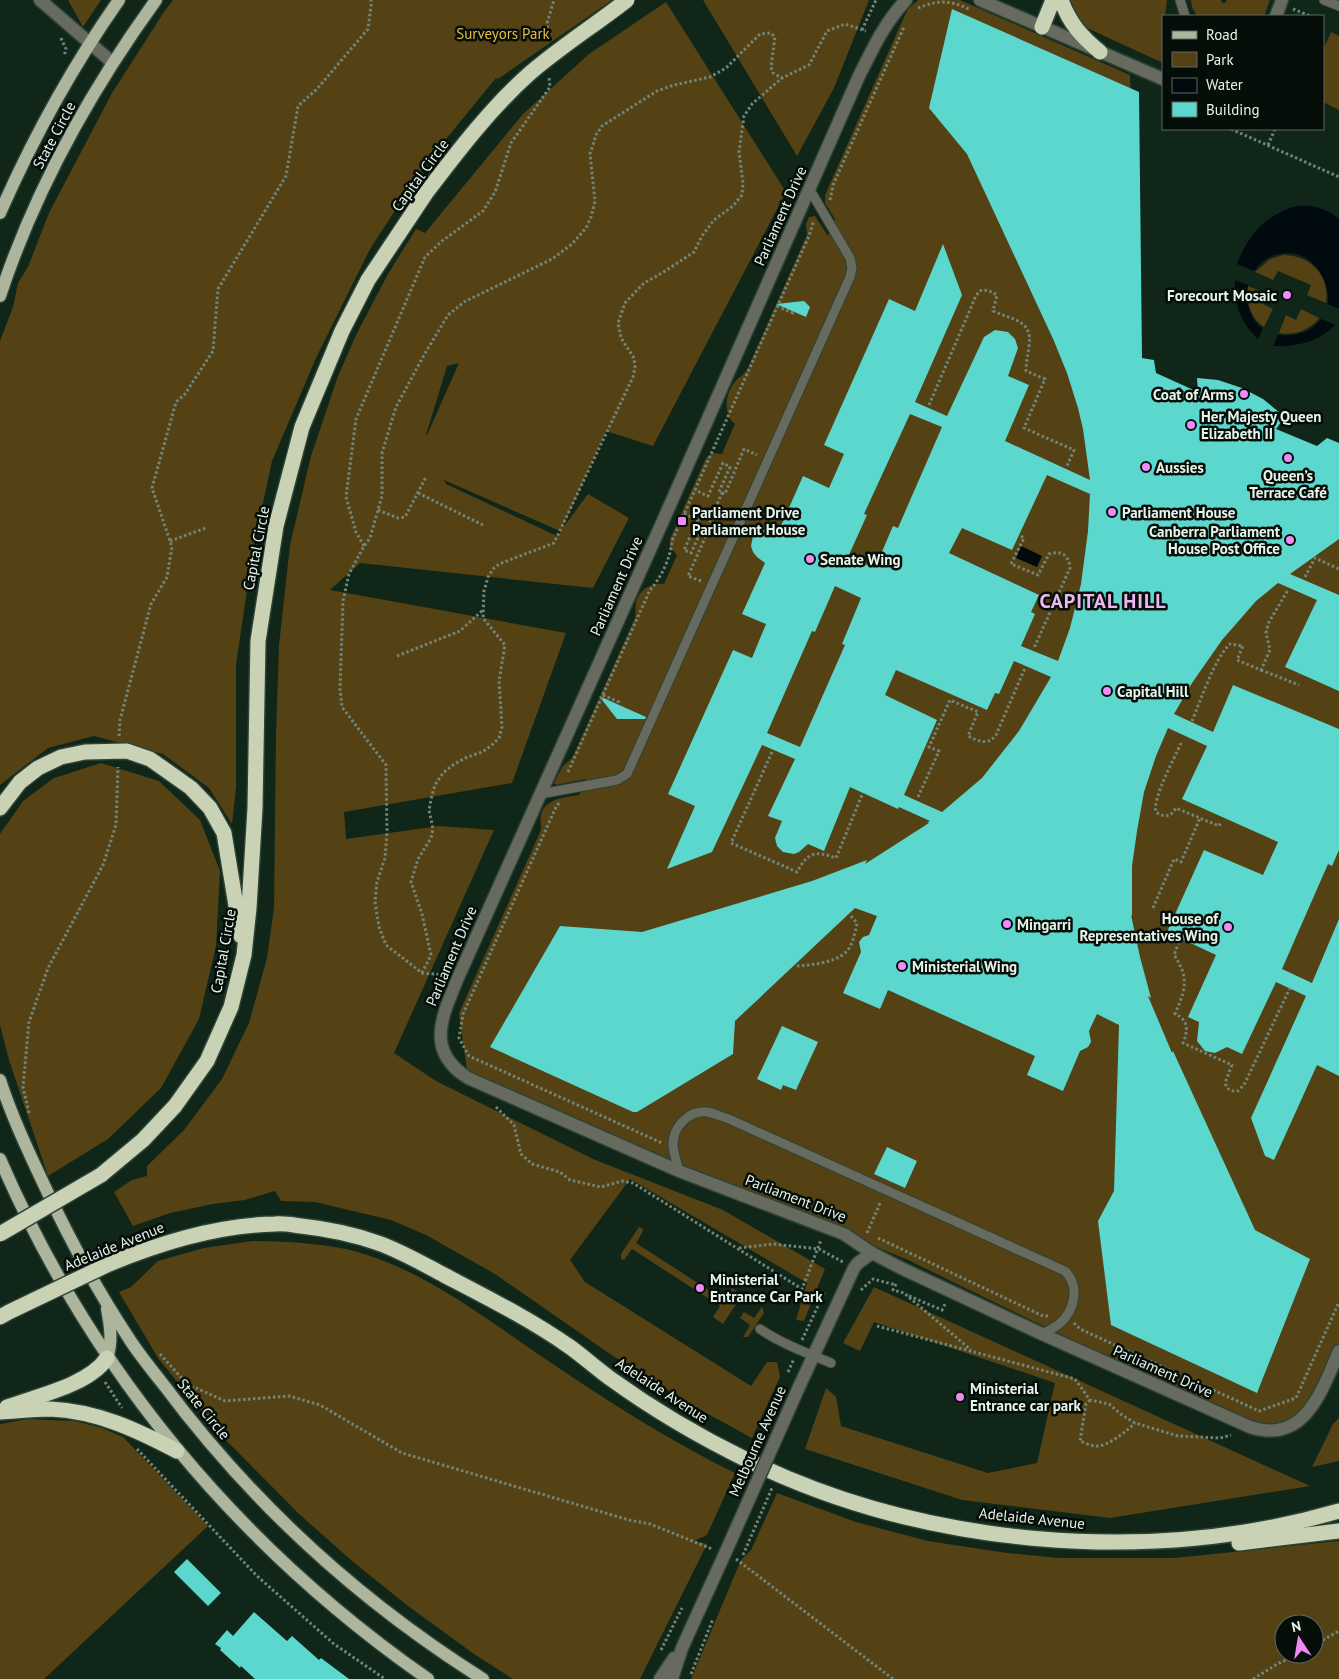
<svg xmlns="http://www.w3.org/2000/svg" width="1339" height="1679" viewBox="0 0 1339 1679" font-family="'PT Sans',sans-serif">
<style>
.green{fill:#544215;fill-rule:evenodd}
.water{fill:#010a0e}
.building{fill:#5bd7ce;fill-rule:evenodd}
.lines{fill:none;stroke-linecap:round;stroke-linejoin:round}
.service-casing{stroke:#2d4335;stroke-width:11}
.minor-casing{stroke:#2d4335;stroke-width:15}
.primary-casing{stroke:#2d4335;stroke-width:15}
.motorway-casing{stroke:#2d4335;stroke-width:18}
.path{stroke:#728579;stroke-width:3;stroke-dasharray:2.5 2.5;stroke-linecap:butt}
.service{stroke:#676a5e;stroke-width:9}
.minor{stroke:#676a5e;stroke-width:12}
.primary{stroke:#adb59c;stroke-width:12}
.motorway{stroke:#cad2b5;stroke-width:15}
.minor-bridge-casing{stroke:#2d4335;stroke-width:15;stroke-linecap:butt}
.motorway-bridge-casing{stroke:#2d4335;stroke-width:18;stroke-linecap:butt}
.path-bridge{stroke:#728579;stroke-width:3;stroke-dasharray:2.5 2.5;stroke-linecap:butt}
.minor-bridge{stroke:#676a5e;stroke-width:12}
.motorway-bridge{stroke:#cad2b5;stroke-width:15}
.poi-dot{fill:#f08bf6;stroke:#040d07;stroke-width:2}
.labels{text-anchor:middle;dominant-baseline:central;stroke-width:5;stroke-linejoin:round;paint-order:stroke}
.park-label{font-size:15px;fill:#ebbc48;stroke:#040d07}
.street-label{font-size:15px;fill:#e6f4ea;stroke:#040d07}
.poi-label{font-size:15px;font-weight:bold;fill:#e6f4ea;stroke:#040d07;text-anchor:start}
.district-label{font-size:20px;font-weight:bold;letter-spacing:1px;fill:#eeb6f0;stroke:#040d07}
</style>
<rect width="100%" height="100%" fill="#0f2618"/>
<g class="green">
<polygon points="68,0 101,0 83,27"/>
<polygon points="173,0 612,0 498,79 496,78 424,166 370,249 316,358 272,461 253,549 236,665 236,787 232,824 209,788 163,754 94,736 48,748 0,785 0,341 13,307 18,283 28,267 49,213 112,93 164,12"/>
<polygon points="703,0 869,0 834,88 797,156"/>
<path d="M918 0H960L1130 75 1142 384 1316 462 1339 444V1351L1300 1420 1250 1427 908 1260 468 1078 459 1013 541 830C541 825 540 819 541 814 546 798 566 797 579 795L586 779 556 785 554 783 562 767 571 759 575 752 635 618C636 612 635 607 636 602 639 589 653 582 664 584L677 555 670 547V539L706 458 712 453 722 454 733 428 735 424C723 414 725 395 734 383 739 377 744 375 748 368L807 235 806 224 809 217 815 216 828 236 835 219 825 203V195L904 17 908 9Z"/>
<polygon points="1069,0 1167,0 1165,16 1163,16 1163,63 1087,28 1078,19"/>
<polygon points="1191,0 1221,0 1222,3 1225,3 1227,0 1270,0 1264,16 1197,16 1192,7"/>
<path d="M666 2 786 192 653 446 606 431 562 529 588 494 629 518 593 588 360 563 330 590 566 633 512 783 344 812 346 839 439 826 494 830 394 1053 436 1081 593 1159 723 1210 825 1269 804 1321 796 1320 807 1283 630 1179 570 1260 585 1282 751 1386 767 1362H777L780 1377 752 1438 697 1408 613 1356 495 1274 426 1235 391 1220 315 1202 281 1201 275 1191 245 1200 213 1204 170 1213 133 1226 114 1192 132 1180 147 1176V1166L184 1130 222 1079 249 1023 267 958 274 908 276 734 279 645 290 545 311 456 338 376 357 333 388 274 416 229 425 233 523 114 589 54ZM459 363 427 435H426L447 366ZM444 480 560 531 561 532 557 536 446 484Z"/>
<polygon points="1331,32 1339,36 1339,110 1323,102 1323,50"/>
<path d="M1283 255C1310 255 1330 275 1326 303L1307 295 1311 285 1278 271 1273 280 1255 272 1270 259Z"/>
<path d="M1248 286 1267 294 1263 304 1273 309 1264 327C1250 318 1246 302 1248 286Z"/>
<path d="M1301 309 1319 318C1311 330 1293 336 1279 333L1286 315 1296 320Z"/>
<polygon points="101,763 159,781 200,820 220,871 216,946 199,1019 161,1088 108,1139 48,1176 9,1060 0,1025 0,834 23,801 54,778"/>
<polygon points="639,1227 642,1228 643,1231 636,1243 724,1300 732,1288 742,1295 723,1324 713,1317 720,1306 632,1249 624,1260 621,1259 621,1254"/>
<path d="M252 1241C283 1241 315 1243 346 1249 418 1266 478 1313 538 1354 601 1397 666 1439 735 1473L707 1535 694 1541 707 1544 640 1679H513L474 1654 408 1606 352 1561 298 1513 217 1431 158 1358 119 1292 131 1287 158 1261 204 1248Z"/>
<polygon points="874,1287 1310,1486 1110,1518 962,1500 805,1449 826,1388 836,1397 841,1426 988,1473 1037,1463 1055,1383 874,1322 860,1351 843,1343"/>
<polygon points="762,1307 764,1313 748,1337 743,1337 750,1325 740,1318 744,1312 754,1318"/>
<polygon points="1339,1418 1339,1461 1312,1467 1333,1424"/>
<polygon points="28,1419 74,1421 102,1428 123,1437 208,1526 44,1679 0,1679 0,1424"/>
<path d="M777 1493 856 1522 928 1541 1007 1553 1060 1558H1174L1339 1541V1679H691L741 1560 751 1550ZM1284 1624H1314V1654H1284Z"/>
</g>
<g class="water">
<path d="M1297 206C1313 205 1326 208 1339 219V309L1328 304C1331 273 1304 243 1272 256 1264 259 1259 265 1254 271L1237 264C1248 235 1266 214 1297 206Z"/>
<path d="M1235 280 1248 285C1245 302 1249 318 1263 329L1258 339C1241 323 1234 304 1235 280Z"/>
<path d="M1321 319 1335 325C1319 342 1296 347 1273 346L1278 335C1294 337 1311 333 1321 319Z"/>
<polygon points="1021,546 1042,556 1037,567 1016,558"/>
</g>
<g class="building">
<path d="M952 9 1139 92 1142 358 1154 360 1156 373 1198 392 1197 378 1218 380 1242 388 1263 399 1285 417 1276 429 1317 446 1327 438 1339 443V539L1290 574 1339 595V691L1285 667 1317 600 1278 583 1256 601 1222 640 1192 683 1174 714 1213 732 1233 685 1339 729V850L1332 866 1328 864 1282 969 1312 983 1339 919V1076L1317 1065 1274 1160 1265 1156 1251 1118 1306 996 1276 982 1242 1054 1227 1047 1215 1053 1205 1051 1197 1041 1199 1022 1188 1017 1216 955 1167 932 1204 850 1263 875 1278 842 1182 799 1207 746 1168 728 1156 756 1144 792 1137 831 1132 866V916L1131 915 1140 957 1151 998 1148 996 1172 1053 1173 1051 1255 1230 1310 1259 1257 1393 1111 1325 1098 1221 1114 1191 1119 1025 1097 1014 1089 1031 1091 1042 1088 1047 1080 1051 1063 1091 1027 1075 1035 1056 930 1009 888 990 880 1009 843 993 861 952 859 942 863 937 869 935 877 916 855 908 735 1021 733 1054 637 1112H633L490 1047 560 926 642 932 812 881 867 860 865 864 929 823H927L930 821 899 807 898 809 850 787 824 851 808 844 799 852 794 854 783 852 777 846 775 838 782 821 768 816 795 759 762 745 712 852 667 869 695 806 668 794 733 650 752 658 766 624 742 614 765 563 757 557 753 552 751 546 753 536 759 528 765 525H771L781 526 803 476 829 488 844 454 824 445 889 299 915 311 943 244 962 295 915 402 947 416 984 337 995 330 1008 332 1015 339 1018 348 1008 376 1029 385 1005 441 1090 480 1083 429 1078 408 1067 373 1054 341 967 154 929 108ZM910 414 942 427 898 528 893 526 875 568 848 557 867 515 864 514ZM1047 475 1090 494 1088 531 1081 584 1070 628 1058 661 1021 646 1035 614 1031 612 1039 595 949 553 962 528 1012 550ZM835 586 861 598 842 644 845 645 800 747 767 733 812 631 815 632ZM1014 661 1051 677 1019 731 982 778 942 812 904 795 937 720 885 695 896 670 987 710 995 693 999 694Z"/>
<polygon points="804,301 810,307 806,317 776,304"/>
<polygon points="599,696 646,717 645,719 617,719"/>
<polygon points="782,1026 818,1042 796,1090 783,1085 781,1090 757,1079"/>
<polygon points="887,1147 917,1161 905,1188 874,1174"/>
<polygon points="187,1559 221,1593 208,1606 174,1572"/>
<polygon points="254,1612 287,1641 292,1636 319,1660 321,1658 349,1679 255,1679 241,1666 240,1668 220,1650 221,1648 215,1644 227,1630 233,1636"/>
</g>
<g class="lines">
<defs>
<g id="service">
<polyline points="1180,0 1185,16"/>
<polyline points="1324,0 1339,6"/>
<polyline points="540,794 617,780 627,774 850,277 852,268 850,258 810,190"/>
<path d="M679 1171C677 1162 673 1153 673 1144 673 1127 689 1110 707 1112 714 1113 722 1117 729 1119L1065 1271C1080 1286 1075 1311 1059 1324 1054 1328 1048 1331 1042 1334"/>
<path d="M760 1329C782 1344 807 1353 831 1363"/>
</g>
<g id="minor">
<polyline points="40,0 113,63"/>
<path d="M906 0C885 22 873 48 859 76L666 514 457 980C442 1017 425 1051 468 1078L679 1171 844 1234 872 1253 903 1269 1042 1334 1250 1427C1305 1445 1322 1390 1339 1351"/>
<polyline points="980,0 1163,79"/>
<polyline points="1276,16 1282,0"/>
<polyline points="799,1387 854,1268 858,1263 872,1253"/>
<polyline points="660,1679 674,1658"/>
<polyline points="672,1679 682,1648 727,1549"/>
</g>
<g id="primary">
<path d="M0 213C33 138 72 67 119 0"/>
<path d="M0 296C35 190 91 90 156 0"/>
<path d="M0 1080C12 1117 29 1153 46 1189 70 1240 97 1290 128 1337 138 1353 151 1369 163 1384 251 1502 359 1601 483 1679"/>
<path d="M0 1159C92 1372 239 1547 428 1679"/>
<path d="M107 1309C110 1325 113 1342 107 1358"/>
</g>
<g id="motorway">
<path d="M1061 0C1070 24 1081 36 1100 52"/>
<polyline points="1042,27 1053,0"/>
<polyline points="0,808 20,782 38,768 61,757 85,752 127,751 150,759 191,788 210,808 224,833 241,936"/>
<polyline points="101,1175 143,1140 175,1106 207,1061 231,1007 244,955 249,908 255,808 258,641 276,526 302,427 342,331 368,280 426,193"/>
<path d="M109 1264C162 1242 218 1225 275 1224 284 1223 293 1225 301 1226 328 1229 353 1234 378 1243 401 1251 423 1264 444 1275 486 1297 530 1319 570 1347 584 1357 597 1369 611 1379 654 1410 700 1437 747 1460 925 1547 1149 1566 1339 1511"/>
<polyline points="0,1317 9,1312"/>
<path d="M7 1407C37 1396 89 1385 107 1358"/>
<path d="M0 1412C17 1411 34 1409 50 1409 97 1411 137 1430 177 1451"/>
<polyline points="1239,1543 1339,1531"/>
</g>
</defs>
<use href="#service" class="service-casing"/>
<use href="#minor" class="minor-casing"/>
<use href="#primary" class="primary-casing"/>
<use href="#motorway" class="motorway-casing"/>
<g class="path">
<path d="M918 8C938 0 949 0 969 9"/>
<polyline points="1293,9 1310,16"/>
<polyline points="862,30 876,0"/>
<polyline points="61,38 66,49 64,56"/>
<polyline points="548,38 547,23 554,0"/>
<polyline points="1231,129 1339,177"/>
<polyline points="1268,145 1275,129"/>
<polyline points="830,200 833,185 904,27"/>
<polyline points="777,306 793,313 793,311"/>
<path d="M929 405 975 298 979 291C987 289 990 291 997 295L993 311C1013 320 1033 320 1029 346 1028 355 1026 362 1026 371L1045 379 1024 428 1074 450 1067 466"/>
<polyline points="418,493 483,525"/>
<polyline points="722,493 725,494 744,449 757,455"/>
<polyline points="378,510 398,518 405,517 426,477"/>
<polyline points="684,514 698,520 684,550 691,553 702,529 706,530 722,493 719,492 730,467 723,463 708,496 695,490"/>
<path d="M1021 536 1024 538 1011 564 1038 575 1049 554C1061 550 1069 555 1070 568L1034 648"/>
<polyline points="170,541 206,528"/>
<polyline points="364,546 356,532 346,497 356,419 425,257 442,241 483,211 495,192 511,143 550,87 549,77"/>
<polyline points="1305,577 1315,558 1339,569"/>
<polyline points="701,581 688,576 708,531 706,531"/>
<polyline points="397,656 460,631 483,610"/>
<polyline points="1261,670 1299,685"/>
<polyline points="603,695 619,702 618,704"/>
<path d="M1192 721C1201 700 1214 659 1230 644L1243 646 1237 660 1261 670 1270 650 1266 633 1269 622 1288 590"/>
<polyline points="119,736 120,720 151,604 167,577 172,547 152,488 176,402 185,394 213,351 218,289 286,176 298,106 317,89 368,29 371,6 371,0"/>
<path d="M1181 743C1175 757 1152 799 1156 812 1164 818 1171 817 1176 808L1219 826 1221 822"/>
<path d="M772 752 731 843 797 872C807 853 815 850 836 858L862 795"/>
<path d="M568 772 650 590C661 578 671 557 672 541L809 236 814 220"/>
<path d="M918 797 939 751 929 747 950 700 978 712 968 736C978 741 988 746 996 735L1025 668"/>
<polyline points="559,803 556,807 463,1014 459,1038 469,1056 662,1143"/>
<polyline points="1153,908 1174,859 1181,862 1200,818"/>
<path d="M1179 942 1174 955C1190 978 1185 990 1175 1014 1189 1020 1188 1031 1183 1043L1232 1065 1225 1083C1228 1091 1231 1091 1238 1091L1244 1085 1290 988"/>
<path d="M797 966C811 965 835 963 846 952 853 945 855 933 857 923L851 916"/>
<polyline points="422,973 431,955 422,914 411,882 418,859 431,838 433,829 429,810 432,795 435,785 443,773 453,765 465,758 482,752 491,746 499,738 502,727 499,681 505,645 483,618 484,591 488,577 493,569 499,564 554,543 633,377 635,367 634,358 621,338 618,323 625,303 644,283 662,273 694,252 702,236 714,220 733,206 742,195 743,183 739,152 744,116 752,104 782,78"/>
<polyline points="444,975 422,973 386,945 379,927 375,902 377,882 385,858 387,833 386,765 342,707 340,689 343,601 349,574 364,546 370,538 382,496 382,453 396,407 424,355 448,315 464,302 552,259 572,244 586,228 591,217 595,201 590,154 596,135 602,126 657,91 674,85 710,77 726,68 760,34 771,33 775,37 771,67 773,73 782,78 809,65 827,31 845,24 866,31"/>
<polyline points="496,1107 514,1125 521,1154 532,1164 560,1172 570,1180 601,1187 622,1181 633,1183 802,1289 821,1240"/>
<polyline points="29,1113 23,1087 29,1022 48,968 103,865 116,825 118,767"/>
<polyline points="867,1233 881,1201"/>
<polyline points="878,1238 1043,1316 1049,1316"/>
<polyline points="739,1248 773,1244 819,1249 843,1262"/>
<polyline points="896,1284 893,1290 904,1293 971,1350"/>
<polyline points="861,1290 873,1279 896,1285"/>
<polyline points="909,1296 942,1310 945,1304"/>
<polyline points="1074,1323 1080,1329 1259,1411 1296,1398 1339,1302"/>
<polyline points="877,1326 1075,1379 1090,1400 1109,1404 1122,1415 1135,1423 1178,1436 1220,1438 1231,1435"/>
<polyline points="802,1340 825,1291"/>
<polyline points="160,1354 187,1384 225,1401 289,1396 320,1405 402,1453 629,1520 650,1524 712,1549"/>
<polyline points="788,1372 794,1359"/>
<polyline points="105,1382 122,1408"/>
<path d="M1090 1400 1086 1404 1080 1441C1085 1443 1091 1446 1096 1446 1107 1447 1127 1431 1135 1423"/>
<polyline points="137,1449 257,1576 334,1644 385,1679"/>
<polyline points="736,1559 893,1679"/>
<polyline points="1314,1645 1339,1631"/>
<polyline points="661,1650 682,1608"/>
<polyline points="691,1674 713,1619"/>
<polyline points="1253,1679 1279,1663 1302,1654"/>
</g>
<use href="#service" class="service"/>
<use href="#minor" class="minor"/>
<use href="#primary" class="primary"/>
<use href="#motorway" class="motorway"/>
<defs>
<polyline id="minor-bridge" points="727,1549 799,1387"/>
<g id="motorway-bridge">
<path d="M426 193C458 151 490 109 529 74 560 47 595 25 627 0"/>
<polyline points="0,1234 101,1175"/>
<polyline points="9,1312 109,1264"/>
</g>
</defs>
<use href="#minor-bridge" class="minor-bridge-casing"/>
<use href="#motorway-bridge" class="motorway-bridge-casing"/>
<polyline class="path-bridge" points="743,1555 772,1488"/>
<use href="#minor-bridge" class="minor-bridge"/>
<use href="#motorway-bridge" class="motorway-bridge"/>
</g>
<g class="poi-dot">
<circle cx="1287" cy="295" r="5"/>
<circle cx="1244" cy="394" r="5"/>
<circle cx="1191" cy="425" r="5"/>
<circle cx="1288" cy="458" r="5"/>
<circle cx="1146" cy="467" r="5"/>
<circle cx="1112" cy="512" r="5"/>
<rect x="677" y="516" width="10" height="10" rx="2.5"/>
<circle cx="1290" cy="540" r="5"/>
<circle cx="810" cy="559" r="5"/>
<circle cx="1107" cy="691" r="5"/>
<circle cx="1007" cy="924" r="5"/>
<circle cx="1228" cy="927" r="5"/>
<circle cx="902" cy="966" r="5"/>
<circle cx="700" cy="1288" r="5"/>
<circle cx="960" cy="1397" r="5"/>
</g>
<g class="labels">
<g class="park-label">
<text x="503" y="33">Surveyors Park</text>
</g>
<g class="street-label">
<text transform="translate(54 135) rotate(-62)">State Circle</text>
<text transform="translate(420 175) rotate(-54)">Capital Circle</text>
<text transform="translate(780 216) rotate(-66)">Parliament Drive</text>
<text transform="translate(256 548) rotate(-79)">Capital Circle</text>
<text transform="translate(616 586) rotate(-66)">Parliament Drive</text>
<text transform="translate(223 951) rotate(-80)">Capital Circle</text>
<text transform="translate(451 956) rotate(-67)">Parliament Drive</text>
<text transform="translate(796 1198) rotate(21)">Parliament Drive</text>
<text transform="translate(114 1246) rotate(-22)">Adelaide Avenue</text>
<text transform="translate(1163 1371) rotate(24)">Parliament Drive</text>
<text transform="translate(662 1390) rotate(33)">Adelaide Avenue</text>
<text transform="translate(204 1409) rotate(51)">State Circle</text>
<text transform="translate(757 1441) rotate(-66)">Melbourne Avenue</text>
<text transform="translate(1032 1518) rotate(6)">Adelaide Avenue</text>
</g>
<g class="poi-label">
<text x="1277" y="295" text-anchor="end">Forecourt Mosaic</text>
<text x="1234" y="394" text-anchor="end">Coat of Arms</text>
<text x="1201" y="416">Her Majesty Queen<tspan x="1201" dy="17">Elizabeth II</tspan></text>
<text x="1156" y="467">Aussies</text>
<text x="1288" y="475" text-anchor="middle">Queen’s<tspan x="1288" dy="17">Terrace Café</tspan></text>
<text x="692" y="512">Parliament Drive<tspan x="692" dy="17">Parliament House</tspan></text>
<text x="1122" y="512">Parliament House</text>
<text x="1280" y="531" text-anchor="end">Canberra Parliament<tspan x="1280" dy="17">House Post Office</tspan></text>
<text x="820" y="559">Senate Wing</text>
<text x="1117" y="691">Capital Hill</text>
<text x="1218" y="918" text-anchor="end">House of<tspan x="1218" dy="17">Representatives Wing</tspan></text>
<text x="1017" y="924">Mingarri</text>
<text x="912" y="966">Ministerial Wing</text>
<text x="710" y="1279">Ministerial<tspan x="710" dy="17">Entrance Car Park</tspan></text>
<text x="970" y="1388">Ministerial<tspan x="970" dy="17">Entrance car park</tspan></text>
</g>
<g class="district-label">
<text x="1103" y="601">CAPITAL HILL</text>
</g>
</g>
<rect x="1162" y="15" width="162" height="115" fill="#040d07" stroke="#5e6962"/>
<rect x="1172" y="31" width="25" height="8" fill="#adb59c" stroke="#5e6962"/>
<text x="1206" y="40" font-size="15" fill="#e6f4ea">Road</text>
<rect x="1172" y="52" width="25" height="15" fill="#544215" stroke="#5e6962"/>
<text x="1206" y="65" font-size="15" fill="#e6f4ea">Park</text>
<rect x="1172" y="78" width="25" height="15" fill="#010a0e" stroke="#5e6962"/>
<text x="1206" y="90" font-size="15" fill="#e6f4ea">Water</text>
<rect x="1172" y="102" width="25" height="15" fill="#5bd7ce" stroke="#5e6962"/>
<text x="1206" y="115" font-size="15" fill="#e6f4ea">Building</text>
<g transform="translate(1299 1639) rotate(348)"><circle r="24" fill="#040d07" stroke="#5e6962"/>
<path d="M0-4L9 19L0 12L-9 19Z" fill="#f08bf6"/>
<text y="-8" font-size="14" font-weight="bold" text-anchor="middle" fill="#e6f4ea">N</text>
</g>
</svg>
